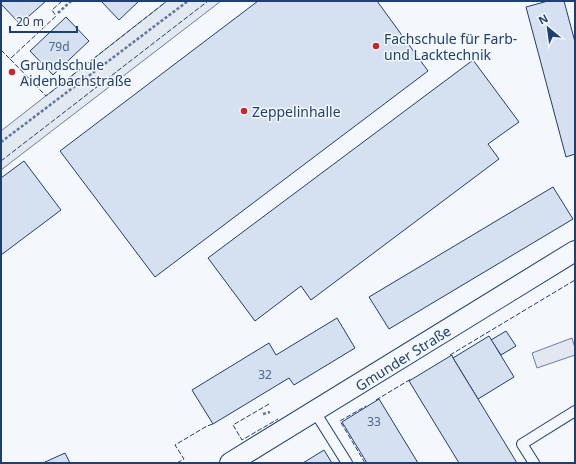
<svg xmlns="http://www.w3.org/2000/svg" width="576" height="464" viewBox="0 0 576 464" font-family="'Noto Sans',sans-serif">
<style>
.green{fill:#e3e9f0;stroke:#687fa3}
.parking{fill:#e3e8f0;stroke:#687fa3}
.building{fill:#d5e0f0;stroke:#1d3f73}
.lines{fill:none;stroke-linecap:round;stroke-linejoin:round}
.service-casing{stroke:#1d3f73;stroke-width:12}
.minor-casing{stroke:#1d3f73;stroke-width:22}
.path{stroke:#5e769c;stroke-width:2.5;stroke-dasharray:3 2;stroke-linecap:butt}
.service{stroke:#f4f7fb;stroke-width:10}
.minor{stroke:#f4f7fb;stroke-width:20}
.fence{stroke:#1d3f73;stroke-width:1;stroke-dasharray:5 2;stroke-linecap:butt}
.poi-dot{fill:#c62828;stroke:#f4f7fb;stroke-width:1.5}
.labels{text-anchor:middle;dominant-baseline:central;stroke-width:3;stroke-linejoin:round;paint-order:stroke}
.number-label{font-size:12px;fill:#4b6792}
.poi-label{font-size:14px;fill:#1d3f73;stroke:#f4f7fb;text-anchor:start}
.street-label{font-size:14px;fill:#1d3f73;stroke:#f4f7fb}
</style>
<rect width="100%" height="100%" fill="#f4f7fb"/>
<polygon class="green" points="167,1 221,1 1,170 1,131"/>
<polygon class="parking" points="572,338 575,348 575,355 537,368 532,353"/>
<g class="building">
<polygon points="1,1 46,1 20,24 1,4"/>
<polygon points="101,1 139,1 119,20"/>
<polygon points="258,1 377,1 428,71 155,277 60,151"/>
<polygon points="548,1 564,1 575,42 575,154 566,157 526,7"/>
<polygon points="66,17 89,41 53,75 30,51"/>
<polygon points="473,60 519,122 488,144 499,159 311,300 301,286 255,321 208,258"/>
<polygon points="24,161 61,210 1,255 1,178"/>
<polygon points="553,187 573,219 389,329 369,297"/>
<polygon points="337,318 355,348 294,385 289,378 213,424 192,390 269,343 276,355"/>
<polygon points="506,331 516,346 501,355 491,340"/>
<polygon points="489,336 514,377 478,399 453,358"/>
<polygon points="452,355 453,358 517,463 459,463 409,381"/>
<polygon points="379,399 418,463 367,463 342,422"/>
<polygon points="324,450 332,463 303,463"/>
<polygon points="65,453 70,463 43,463"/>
</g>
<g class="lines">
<defs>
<g id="service">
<polyline points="315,412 347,463"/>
<polyline points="534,463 522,444 575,411"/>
</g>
<polyline id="minor" points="230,463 575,251"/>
</defs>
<use href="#service" class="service-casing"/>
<use href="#minor" class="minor-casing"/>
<g class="path">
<polyline points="58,13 71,1"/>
<polyline points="1,142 188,1"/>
<polyline points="263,414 270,412"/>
</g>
<use href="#service" class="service"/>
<use href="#minor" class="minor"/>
<g class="fence">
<polyline points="62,1 52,10 56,16 10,59 46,96 167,1"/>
<polyline points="1,50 10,59"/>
<polyline points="1,161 208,1"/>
<polyline points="450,355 575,280"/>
<polyline points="376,400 411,379"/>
<polyline points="269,404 233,425 242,440 278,419"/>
<polyline points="177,463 184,459 175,445 207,426 213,424"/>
<polyline points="365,463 340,421 366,406"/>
</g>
</g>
<g class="poi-dot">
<circle cx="376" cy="46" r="4"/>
<circle cx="12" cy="72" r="4"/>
<circle cx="244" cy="111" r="4"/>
</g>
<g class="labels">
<g class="number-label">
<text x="59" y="46">79d</text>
<text x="265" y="374">32</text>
<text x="374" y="421">33</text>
</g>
<g class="poi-label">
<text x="384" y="38">Fachschule für Farb-<tspan x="384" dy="16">und Lacktechnik</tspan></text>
<text x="20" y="64">Grundschule<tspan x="20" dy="16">Aidenbachstraße</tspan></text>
<text x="252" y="111">Zeppelinhalle</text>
</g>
<g class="street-label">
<text transform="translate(403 358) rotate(-32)">Gmunder Straße</text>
</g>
</g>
<rect width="576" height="464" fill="none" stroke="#1d3f73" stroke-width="4"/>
<g transform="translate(548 28) rotate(331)" stroke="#f4f7fb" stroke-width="3" paint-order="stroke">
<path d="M0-3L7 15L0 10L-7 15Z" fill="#1d3f73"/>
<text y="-6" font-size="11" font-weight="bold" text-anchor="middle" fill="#1d3f73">N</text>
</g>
<path d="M10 26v6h67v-6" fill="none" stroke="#1d3f73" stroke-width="2"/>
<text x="16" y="26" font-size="12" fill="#1d3f73" stroke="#f4f7fb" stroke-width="3" paint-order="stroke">20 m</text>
</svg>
